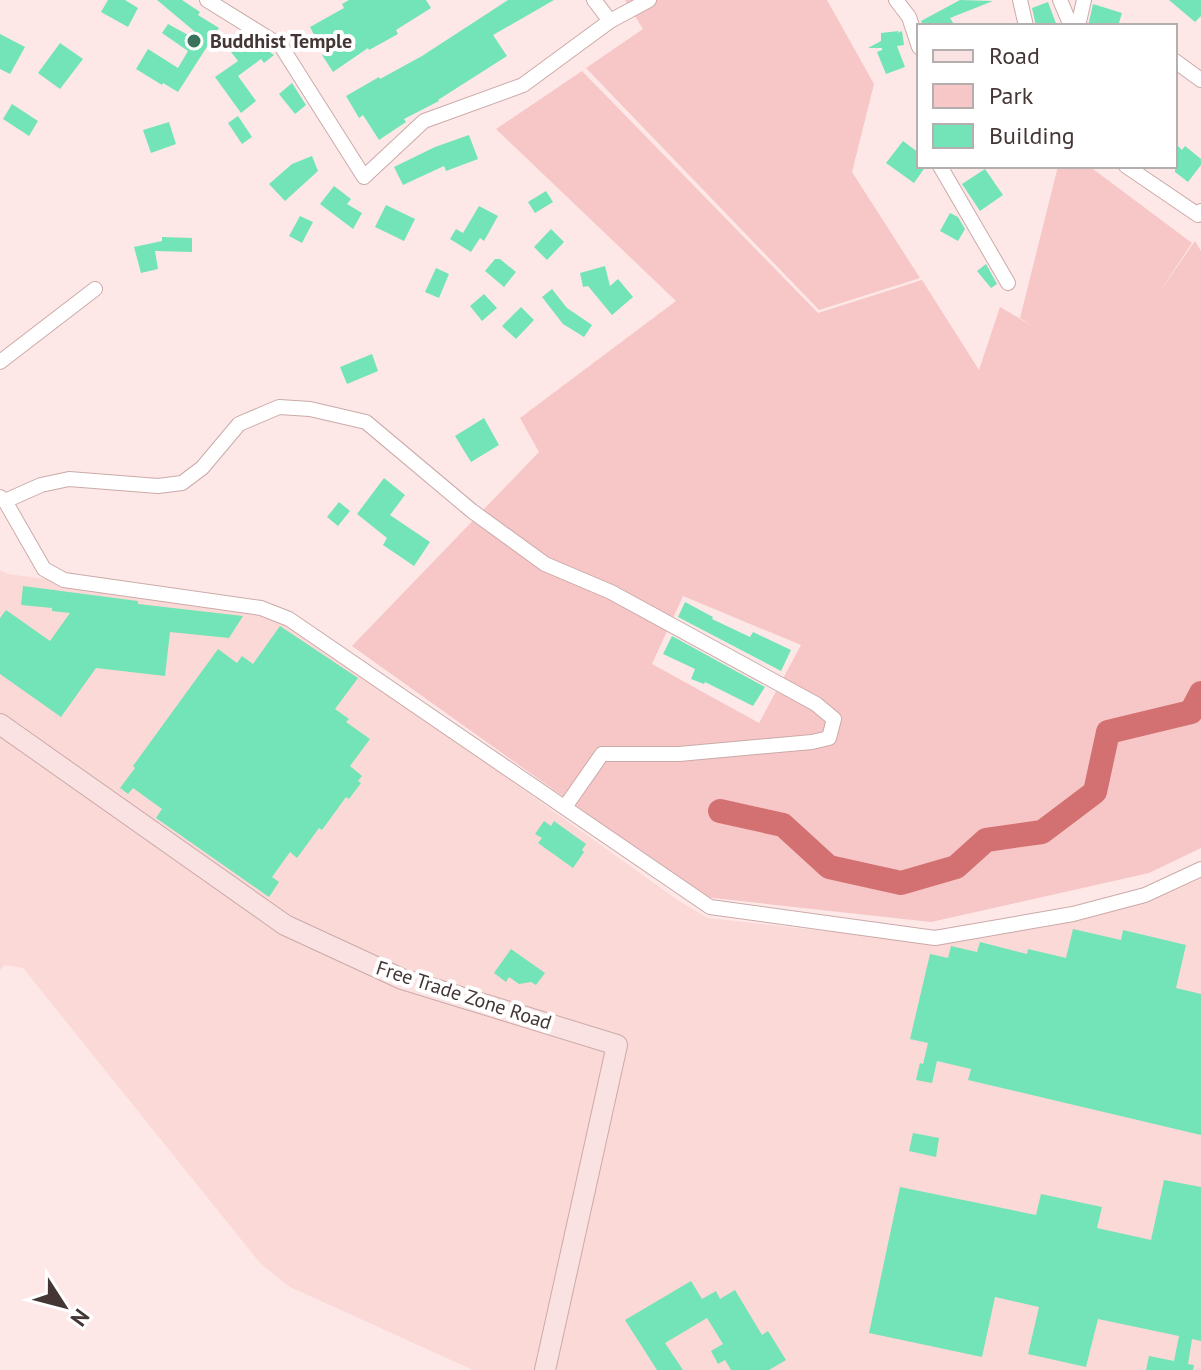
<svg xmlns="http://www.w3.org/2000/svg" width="1201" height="1370" viewBox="0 0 1201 1370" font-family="'PT Sans',sans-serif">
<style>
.built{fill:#fbd9d7}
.green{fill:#f6c7c6;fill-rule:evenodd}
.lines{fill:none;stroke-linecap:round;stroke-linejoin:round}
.river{stroke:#d37172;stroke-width:24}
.building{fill:#72e4b7}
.street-casing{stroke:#cbaaa9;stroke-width:16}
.secondary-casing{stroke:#cbaaa9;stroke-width:22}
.street{stroke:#fff;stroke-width:14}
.secondary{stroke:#fae2e2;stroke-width:20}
.poi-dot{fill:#39735c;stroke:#fff;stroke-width:3}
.labels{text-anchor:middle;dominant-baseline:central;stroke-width:8;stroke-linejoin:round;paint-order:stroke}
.poi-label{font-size:20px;font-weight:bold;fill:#433635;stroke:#fff;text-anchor:start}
.street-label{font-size:20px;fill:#433635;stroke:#fff}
</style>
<rect width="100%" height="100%" fill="#fde8e7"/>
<polygon class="built" points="0,570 8,574 265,609 427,721 679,901 708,918 907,940 1154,891 1201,868 1201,1370 473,1370 288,1286 260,1263 23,968 5,965 0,970"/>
<g class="green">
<polygon points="625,0 827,0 874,84 852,172 920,278 819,310 586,68 643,29"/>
<path d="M582 71 818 313 922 280 979 370 1000 307 1034 327 1020 318 1058 166H1089L1192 243 1158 294 1195 241 1201 251V848L1149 873 931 922 704 897 352 646 539 452 520 418 676 301 496 129ZM683 596 801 645 759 723 652 664Z"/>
</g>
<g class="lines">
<polyline class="river" points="720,811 783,825 829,867 901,883 956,867 986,840 1042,832 1095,792 1108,732 1191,712 1201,693"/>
</g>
<g class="building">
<polygon points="108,0 125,0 138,8 128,27 101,12"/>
<polygon points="157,0 182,0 200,12 198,15 219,28 178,92 163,83 162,85 136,69 148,49 178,68 188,51 162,33 168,24 190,36 194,31"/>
<polygon points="349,0 426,0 431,8 396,30 398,34 369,50 368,48 333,72 322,55 324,54 310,27 344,8 342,4"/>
<polygon points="508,0 554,0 493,35 507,56 438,100 439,101 404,119 406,122 379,140 363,115 359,118 346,96 379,77 380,79 422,56"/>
<polygon points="960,0 993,1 950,18 955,26 923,26 921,21"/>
<polygon points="1169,0 1201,0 1201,16 1195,22"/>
<polygon points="1048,2 1057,26 1036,26 1032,8"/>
<polygon points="1093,4 1122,13 1118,26 1088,26"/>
<polygon points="899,31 897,33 902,31 904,45 897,46 905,67 886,74 877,52 882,50 882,48 868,48 881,41 881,33"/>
<polygon points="0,34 25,47 10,74 0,69"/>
<polygon points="245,41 251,48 257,43 274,55 264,63 261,59 238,76 256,101 241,113 215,77 238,61 231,52"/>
<polygon points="60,43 83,59 60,89 38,73"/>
<polygon points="292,83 306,105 295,114 279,94"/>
<polygon points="12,104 38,121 29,136 3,119"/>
<polygon points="238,116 252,137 242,144 228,123"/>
<polygon points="169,122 176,144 151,153 143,130"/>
<polygon points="469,135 478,159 446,171 444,166 403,185 394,167 435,147"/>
<polygon points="903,141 919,153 919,166 926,166 914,183 886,163"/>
<polygon points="1175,143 1182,150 1185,146 1201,159 1201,165 1188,182 1175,172"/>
<polygon points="312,156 318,171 285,201 269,184 292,164"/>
<polygon points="985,169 1003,195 980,211 962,184"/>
<polygon points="334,186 351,199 347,204 362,213 353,229 320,204"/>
<polygon points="546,191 553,202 535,213 528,202"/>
<polygon points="386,205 415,219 404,241 375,227"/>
<polygon points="479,206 498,216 484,241 480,238 471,252 450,239 456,229 463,233"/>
<polygon points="950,213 958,217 965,229 958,241 940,231"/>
<polygon points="300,216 313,222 302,243 289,236"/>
<polygon points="551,229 564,242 547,260 534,247"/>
<polygon points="162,237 192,238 192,252 155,251 158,269 141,273 134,247 162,241"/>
<polygon points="495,259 500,259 516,272 504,287 485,271"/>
<polygon points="986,264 997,284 991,288 977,271"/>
<polygon points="605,266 610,286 618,279 633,297 612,315 588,286 583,287 580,273"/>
<polygon points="436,268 449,274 439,298 425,292"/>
<polygon points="552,289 567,308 592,325 584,337 563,324 542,297"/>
<polygon points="484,294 497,308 482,321 470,306"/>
<polygon points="521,307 534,320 516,339 502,326"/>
<polygon points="372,354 378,371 347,384 340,367"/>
<polygon points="484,418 499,445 471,462 455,436"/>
<polygon points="384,478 405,495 390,515 430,542 414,566 383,545 387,538 357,514"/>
<polygon points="339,502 350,511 338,526 327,517"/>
<polygon points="23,586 138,601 138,604 243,616 229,638 170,632 165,676 96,668 61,717 0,674 0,618 6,610 50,641 70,613 52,611 52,608 21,605"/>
<polygon points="685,602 713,617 712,619 750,637 753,632 791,650 781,671 678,617"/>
<polygon points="280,626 358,678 335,709 349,719 346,722 370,739 350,766 362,776 358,781 361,783 349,799 346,797 322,830 319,828 297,858 290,852 272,877 279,882 269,897 156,818 162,809 133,788 128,794 120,788 135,768 133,766 218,649 237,663 242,656 253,664"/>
<polygon points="672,636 765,687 753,706 705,682 704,684 691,679 695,669 663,654"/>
<polygon points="544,821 551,826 554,821 586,844 582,850 584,852 573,868 538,843 542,838 535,834"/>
<polygon points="1073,929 1121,940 1123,930 1186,945 1176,988 1201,994 1201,1135 968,1080 971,1069 937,1061 932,1083 916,1080 920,1063 923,1064 928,1043 910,1039 930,954 948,958 951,946 977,952 980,942 1027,954 1028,949 1066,958"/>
<polygon points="511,949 545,973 536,985 531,982 519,984 509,977 506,982 494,973"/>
<polygon points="913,1133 939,1138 936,1157 909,1151"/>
<polygon points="1164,1180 1201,1187 1201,1341 1192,1339 1188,1364 1194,1365 1193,1370 1146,1370 1149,1356 1174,1361 1179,1336 1098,1319 1086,1367 1028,1354 1039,1307 995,1297 982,1357 869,1333 900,1187 1036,1215 1041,1194 1102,1207 1097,1228 1151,1240"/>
<polygon points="691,1281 702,1299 716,1291 720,1299 735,1290 762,1335 768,1331 786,1360 769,1370 731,1370 725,1360 718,1364 711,1351 723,1344 707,1318 665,1343 683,1370 657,1370 625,1320"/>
</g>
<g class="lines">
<defs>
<g id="street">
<polyline points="207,0 281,46 364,177 424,121 523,85 610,21 594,0"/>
<polyline points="896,0 909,17 919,47"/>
<polyline points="1020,0 1026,26"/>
<polyline points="1060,0 1071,26"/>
<polyline points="610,21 649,0"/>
<polyline points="1078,26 1084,0"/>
<polyline points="1175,61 1201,80"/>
<polyline points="940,166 1008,283"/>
<polyline points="1126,166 1198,215 1201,211"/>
<polyline points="0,362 95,289"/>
<polyline points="0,497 5,501 44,569 64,580 261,608 289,619 710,907 935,938 1073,914 1145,895 1201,869"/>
<polyline points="5,501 41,485 69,479 158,486 182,483 202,468 239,424 279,407 310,409 366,422 472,511 545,564 611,592 816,704 834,719 829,738 812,742 679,754 602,754 565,807"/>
</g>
<polyline id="secondary" points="0,724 285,925 402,979 617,1045 545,1370"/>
</defs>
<use href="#street" class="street-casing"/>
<use href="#secondary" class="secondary-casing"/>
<use href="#street" class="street"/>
<use href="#secondary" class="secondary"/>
</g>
<circle class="poi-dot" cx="194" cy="41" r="8"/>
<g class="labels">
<g class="poi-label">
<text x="210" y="41">Buddhist Temple</text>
</g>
<g class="street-label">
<text transform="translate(464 995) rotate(18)">Free Trade Zone Road</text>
</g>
</g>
<rect x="917" y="24" width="260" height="144" fill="#ffffff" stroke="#b4afae" stroke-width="2"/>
<rect x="933" y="50" width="40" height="12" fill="#fae2e2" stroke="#b4afae" stroke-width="2"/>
<text x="989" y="64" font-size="24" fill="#433635">Road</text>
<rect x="933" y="84" width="40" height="24" fill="#f6c7c6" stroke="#b4afae" stroke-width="2"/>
<text x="989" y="104" font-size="24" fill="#433635">Park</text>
<rect x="933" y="124" width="40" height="24" fill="#72e4b7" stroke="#b4afae" stroke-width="2"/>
<text x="989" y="144" font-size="24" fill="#433635">Building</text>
<g transform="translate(64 1306) rotate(126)" stroke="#ffffff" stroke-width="6" paint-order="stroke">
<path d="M0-6L14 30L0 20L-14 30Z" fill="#433635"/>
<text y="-12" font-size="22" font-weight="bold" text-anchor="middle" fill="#433635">N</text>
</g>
</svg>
